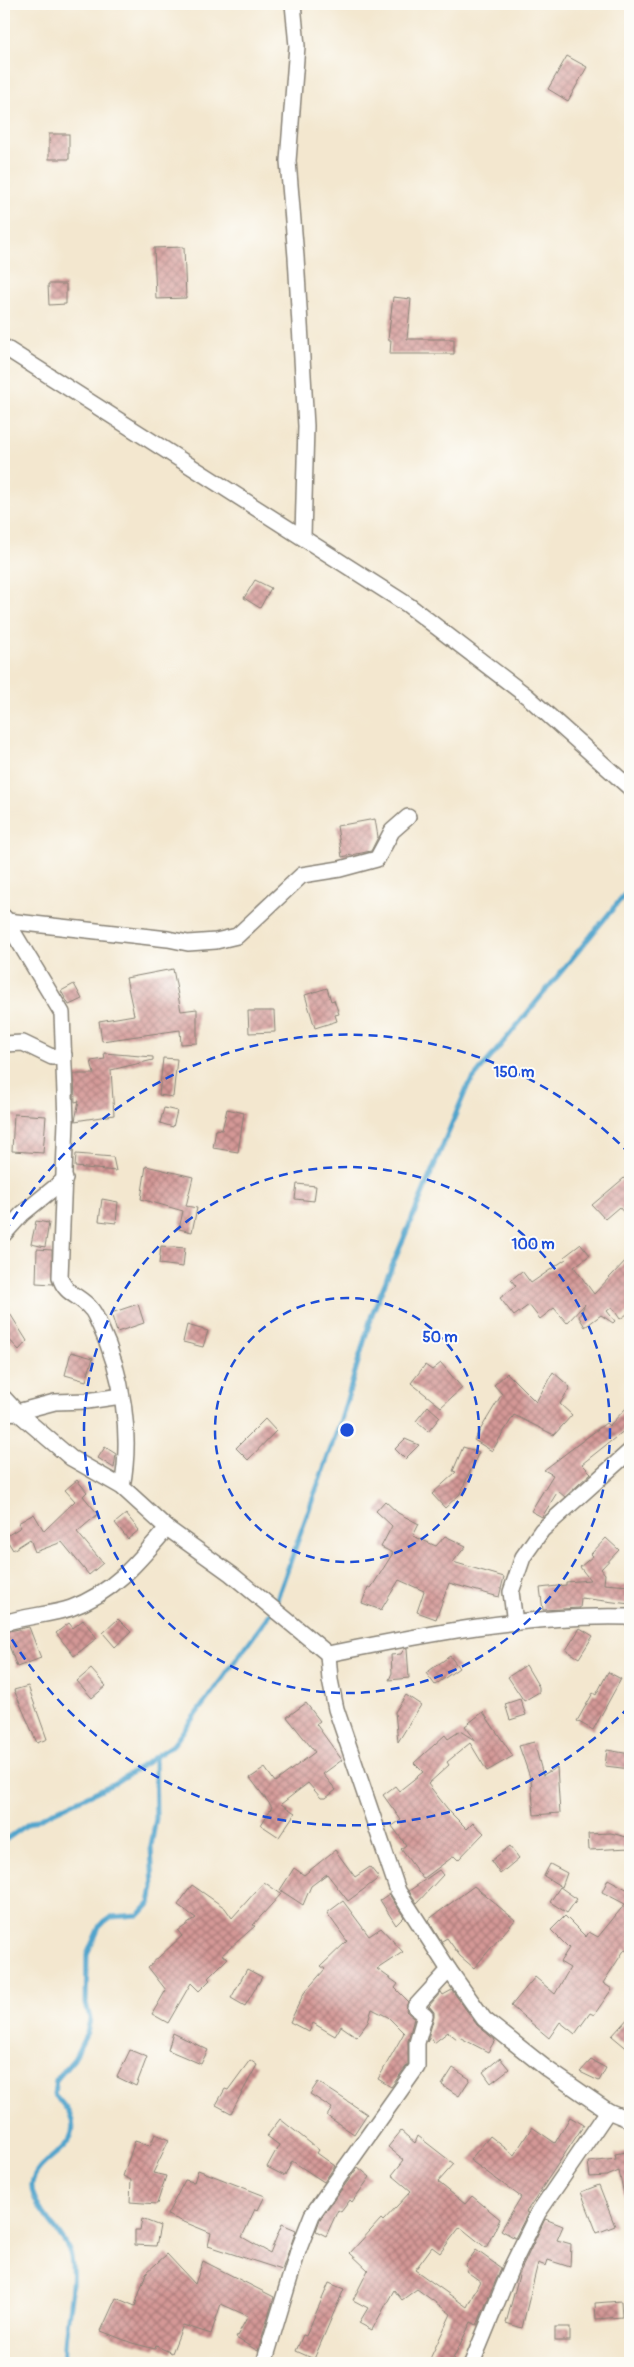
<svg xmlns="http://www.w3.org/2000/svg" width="634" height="2367" viewBox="0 0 634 2367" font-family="Pangolin,sans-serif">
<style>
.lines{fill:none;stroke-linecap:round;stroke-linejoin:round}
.stream{stroke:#51a4cc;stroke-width:5}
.building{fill:url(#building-cross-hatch)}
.street-casing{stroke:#888276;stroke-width:18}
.street{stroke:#fff;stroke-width:15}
.ring{fill:none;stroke:#1d4ed8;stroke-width:2.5;stroke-dasharray:9 6}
.centre{fill:#1d4ed8;stroke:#fdfcf7;stroke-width:2.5}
.ring-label{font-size:15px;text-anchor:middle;font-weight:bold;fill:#1d4ed8;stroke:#fdfcf7;stroke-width:4;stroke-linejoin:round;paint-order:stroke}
</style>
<defs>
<pattern id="building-cross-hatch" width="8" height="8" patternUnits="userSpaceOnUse" patternTransform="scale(1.25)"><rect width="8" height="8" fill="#d49896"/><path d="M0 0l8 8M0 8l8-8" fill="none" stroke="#ab7b7a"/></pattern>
</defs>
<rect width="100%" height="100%" fill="#fdfcf7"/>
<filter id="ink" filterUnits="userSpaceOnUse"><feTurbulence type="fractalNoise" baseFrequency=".02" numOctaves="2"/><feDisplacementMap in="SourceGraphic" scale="10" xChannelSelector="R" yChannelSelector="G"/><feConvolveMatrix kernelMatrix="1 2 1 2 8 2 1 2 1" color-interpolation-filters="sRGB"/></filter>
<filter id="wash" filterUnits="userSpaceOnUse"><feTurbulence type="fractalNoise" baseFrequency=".0096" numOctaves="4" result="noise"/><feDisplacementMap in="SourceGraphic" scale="20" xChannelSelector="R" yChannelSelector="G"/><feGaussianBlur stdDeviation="1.12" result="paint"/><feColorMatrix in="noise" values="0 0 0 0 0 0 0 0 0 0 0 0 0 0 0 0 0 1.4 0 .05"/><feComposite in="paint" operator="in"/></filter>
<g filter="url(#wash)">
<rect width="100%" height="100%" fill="#f3e7cf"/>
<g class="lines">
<g class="stream">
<polyline points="4,1841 28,1824 117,1782 173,1745 273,1610 341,1420 372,1314 468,1085 630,888"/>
<path d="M65 2363C62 2328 77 2292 71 2257 66 2233 30 2208 32 2184 36 2156 85 2149 70 2115 67 2108 59 2100 54 2094L56 2080 74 2059 87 2033 90 2019 86 2003 87 1955 100 1925 111 1917 139 1915 150 1903 153 1888 151 1846 156 1818 155 1757"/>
</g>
</g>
<g id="blocks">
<g class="building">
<polygon points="567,56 587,67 568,101 548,89"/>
<rect x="49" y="134" width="20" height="25"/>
<polygon points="184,247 186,298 156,299 154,248"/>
<polygon points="48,284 66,284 66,304 49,305"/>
<polygon points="393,297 411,299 407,339 454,339 454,354 390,354 391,340 388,340"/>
<polygon points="255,580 271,588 260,608 244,598"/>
<polygon points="375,819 378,837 371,851 342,857 337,826"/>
<polygon points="173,969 181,1011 197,1009 197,1043 181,1044 180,1030 102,1041 99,1021 134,1015 126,978"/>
<polygon points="74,984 82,999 69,1005 61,991"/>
<polygon points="327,988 331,1001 334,1000 339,1014 335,1015 337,1021 315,1028 305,995"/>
<polygon points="248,1011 274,1011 275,1032 249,1033"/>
<polygon points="104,1053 153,1057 153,1060 111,1070 114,1115 75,1121 79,1101 75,1102 74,1074 94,1074 91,1061 105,1059"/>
<polygon points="163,1058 177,1059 173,1097 159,1095"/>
<polygon points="164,1108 177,1111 173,1127 160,1123"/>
<polygon points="227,1109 244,1113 238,1152 213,1148 216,1129 222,1130"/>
<polygon points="14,1114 46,1116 43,1153 12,1151"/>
<polygon points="76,1154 113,1157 116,1171 75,1167"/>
<polygon points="146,1166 193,1177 186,1206 197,1208 192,1232 179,1229 183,1211 141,1199"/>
<polygon points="630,1173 630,1220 619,1207 605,1219 592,1205"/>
<polygon points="297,1184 316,1186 314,1201 295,1199"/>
<polygon points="102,1199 118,1202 116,1223 99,1221"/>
<polygon points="36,1221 49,1223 45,1247 31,1244"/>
<polygon points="581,1244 590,1255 574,1267 594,1294 630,1256 630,1312 620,1319 612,1307 607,1311 615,1321 613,1323 601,1315 585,1327 579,1317 585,1304 567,1323 554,1308 540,1319 529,1305 514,1316 500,1298 516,1286 511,1280 522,1271 531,1283 566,1259 564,1257"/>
<polygon points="161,1246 185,1248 183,1267 159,1264"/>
<polygon points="37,1249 52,1250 53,1284 36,1283"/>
<polygon points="4,1304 27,1341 19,1350 4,1334"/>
<polygon points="138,1304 144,1323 117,1332 111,1313"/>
<polygon points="187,1325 208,1331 203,1347 183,1342"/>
<polygon points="71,1352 93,1358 86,1381 65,1375"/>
<polygon points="441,1363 462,1388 441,1407 411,1383 425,1365 432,1370"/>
<polygon points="553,1372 570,1387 560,1404 572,1415 554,1435 514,1415 492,1451 474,1440 502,1394 494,1385 507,1373 536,1402"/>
<polygon points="630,1404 630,1426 582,1464 591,1473 565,1497 558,1491 542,1517 531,1511 553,1475 544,1470 606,1423 609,1426"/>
<polygon points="428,1406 440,1417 428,1432 416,1421"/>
<polygon points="265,1419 276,1431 248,1460 236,1448"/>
<polygon points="405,1439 419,1445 405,1459 395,1449"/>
<polygon points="105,1447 116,1454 114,1468 98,1458"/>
<polygon points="463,1447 479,1452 460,1494 445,1508 432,1494 456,1472 453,1471"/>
<polygon points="77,1480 87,1492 83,1496 98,1514 77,1532 103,1563 89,1575 62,1542 35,1552 30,1539 13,1550 5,1537 21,1527 18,1523 34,1514 44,1531 75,1501 65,1490"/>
<polygon points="385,1501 398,1513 419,1524 413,1536 436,1546 445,1536 466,1546 453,1562 504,1577 499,1597 449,1583 436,1619 417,1612 424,1591 399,1580 381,1610 362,1603 368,1587 371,1588 393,1553 381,1547 392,1526 376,1511"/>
<polygon points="126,1514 139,1530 128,1539 115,1523"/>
<polygon points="606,1538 619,1550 601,1569 605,1574 604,1584 630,1586 630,1604 581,1598 580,1608 543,1610 540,1588 566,1585 566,1582 590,1580 580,1567 593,1556 591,1554"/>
<polygon points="118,1619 131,1632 115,1647 103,1633"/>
<polygon points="83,1620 97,1638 74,1656 56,1633 69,1623 73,1628"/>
<polygon points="29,1627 41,1658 17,1667 4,1632"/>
<polygon points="580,1628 593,1636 579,1658 566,1650"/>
<polygon points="407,1648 409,1678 389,1680 392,1673 391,1655 401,1654 404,1649"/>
<polygon points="450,1656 459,1668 435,1685 426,1673"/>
<polygon points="526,1665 539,1687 539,1692 524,1701 508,1677"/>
<polygon points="91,1669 106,1686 92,1698 77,1681"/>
<polygon points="608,1672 621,1679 593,1730 577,1721 593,1693 596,1695"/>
<polygon points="28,1686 47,1739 37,1743 14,1690"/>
<polygon points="406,1695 421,1705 398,1742 395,1712"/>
<polygon points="520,1699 526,1715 510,1720 505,1704"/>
<polygon points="306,1703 320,1721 316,1724 342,1760 323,1774 336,1790 326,1798 321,1798 308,1783 281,1804 295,1813 279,1837 261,1825 272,1807 250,1778 265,1768 275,1782 315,1752 287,1717"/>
<polygon points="483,1712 513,1756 487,1771 470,1743 447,1762 449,1765 428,1784 450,1812 467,1829 473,1823 484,1833 458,1860 454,1856 423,1879 401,1849 406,1845 392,1826 401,1820 383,1795 395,1786 399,1791 423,1772 414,1763 445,1735 448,1739 460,1731 476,1741 465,1726"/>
<polygon points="534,1742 543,1775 557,1767 560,1813 534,1815 531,1780 519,1746"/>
<polygon points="607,1750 630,1754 630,1769 605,1766"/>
<polygon points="611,1833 630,1838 630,1848 589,1850 588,1834"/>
<polygon points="510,1846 519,1858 500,1874 491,1861"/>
<polygon points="335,1850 355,1877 370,1867 379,1878 348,1901 327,1874 311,1886 303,1905 280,1890 294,1868 304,1875"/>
<polygon points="550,1864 567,1873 562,1887 544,1876"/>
<polygon points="439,1870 443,1875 417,1903 409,1891"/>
<polygon points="608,1879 630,1891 630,1952 625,1949 603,1983 612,1989 594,2015 590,2013 575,2034 560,2022 549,2038 511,2006 535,1977 555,1994 570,1968 560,1962 569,1948 551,1930 565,1916 586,1937 589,1932 598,1937 625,1904 602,1892"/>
<polygon points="264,1882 281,1894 253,1925 255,1926 222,1955 228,1958 208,1978 210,1980 199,1991 191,1983 168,2023 152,2014 166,1990 148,1967 182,1936 178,1931 196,1918 178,1905 192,1885 225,1908 232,1918"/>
<polygon points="474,1886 515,1920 474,1968 460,1956 447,1938 442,1941 440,1940 428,1920"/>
<polygon points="560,1887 577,1899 567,1913 550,1902"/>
<polygon points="389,1894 404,1917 396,1925 380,1900"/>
<polygon points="343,1901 369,1936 381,1928 403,1952 377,1969 398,1984 395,1988 408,2001 406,2011 414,2018 408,2041 408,2064 391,2087 378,2079 404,2033 388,2017 372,2009 368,2022 357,2037 341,2026 335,2036 313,2023 309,2032 290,2022 304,1993 325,1969 321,1966 347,1941 327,1913"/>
<polygon points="247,1969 262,1977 245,2006 231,1998"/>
<polygon points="452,1990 477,2025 495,2040 488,2052 459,2037 457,2039 448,2032 434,2043 430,2037 427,2042 434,2017 434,2012 429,2006 441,1992 443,1995"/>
<polygon points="630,2016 630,2051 612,2036"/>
<polygon points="173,2033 208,2050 201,2064 168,2050"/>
<polygon points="130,2050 147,2057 136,2086 117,2077"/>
<polygon points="500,2058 509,2069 491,2083 483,2072"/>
<polygon points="250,2060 257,2065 231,2113 216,2105 225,2089 228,2090"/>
<polygon points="591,2060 606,2068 599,2081 580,2072"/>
<polygon points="453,2068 470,2079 459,2096 442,2085"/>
<polygon points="318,2082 367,2114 354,2134 327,2116 332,2108 310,2094"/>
<polygon points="570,2117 584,2125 526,2212 528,2213 515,2238 501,2230 521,2197 470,2160 490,2136 514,2155 532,2127 555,2143"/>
<polygon points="280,2119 319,2150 317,2153 335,2166 324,2182 292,2161 285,2176 267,2167 279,2145 267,2136"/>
<polygon points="401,2131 415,2143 418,2136 454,2164 438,2182 465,2204 472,2196 500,2219 486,2248 460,2227 440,2253 432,2247 415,2270 467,2307 480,2281 466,2271 468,2268 465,2266 476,2250 501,2268 477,2325 471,2322 451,2363 428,2363 451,2314 417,2289 402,2300 394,2290 372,2330 359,2323 368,2308 353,2300 368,2270 350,2253 381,2219 383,2221 411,2191 392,2175 404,2160 388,2147"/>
<polygon points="155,2134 169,2140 153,2173 166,2176 157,2204 130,2202 131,2180 123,2176 135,2141 150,2146"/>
<polygon points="630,2151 630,2194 624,2195 619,2171 607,2176 590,2177 588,2162 616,2159 615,2154"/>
<polygon points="358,2167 370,2177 352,2202 350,2200 341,2212 338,2210 326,2236 316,2231 320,2219"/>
<polygon points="198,2170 265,2196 258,2210 255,2209 242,2237 270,2253 282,2224 296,2230 282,2270 208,2246 211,2233 167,2215 185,2180 194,2182"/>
<polygon points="599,2185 615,2226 597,2233 581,2192"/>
<polygon points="142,2219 160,2226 156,2246 135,2245 135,2230 140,2230"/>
<polygon points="545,2219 563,2226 557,2240 571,2244 570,2267 548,2260 546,2266 538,2263 522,2328 506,2323 520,2272"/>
<polygon points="167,2254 195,2284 203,2261 274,2297 258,2351 236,2338 248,2316 221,2304 211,2334 183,2325 172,2353 156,2346 155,2349 132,2343 101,2331 116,2298 135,2306 146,2273"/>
<polygon points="329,2283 344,2289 314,2359 296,2351 303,2335 306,2336"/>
<polygon points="621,2301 622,2317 596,2319 595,2303"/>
<rect x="555" y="2327" width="15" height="14"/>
</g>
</g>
</g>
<g filter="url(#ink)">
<use href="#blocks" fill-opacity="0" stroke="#888276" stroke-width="1"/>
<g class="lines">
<defs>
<g id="street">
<polyline points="293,4 297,46 288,161 296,257 306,426 303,536"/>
<polyline points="4,347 408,605 528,697 630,788"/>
<path d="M4 917 62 1013 66 1121 60 1277C65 1295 80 1295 91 1309 95 1313 97 1320 100 1326 123 1374 132 1435 122 1487"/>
<polyline points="7,921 168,939 188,943 216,941 237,936 302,875 340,869 377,859 392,831 408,817"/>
<polyline points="4,1044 23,1043 52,1057 64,1055"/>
<polyline points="4,1234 22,1214 65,1179"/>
<polyline points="4,1398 17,1412 55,1402 87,1401 121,1396"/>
<path d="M4 1413 17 1412 71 1458 122 1487 167 1528 231 1574 328 1654C427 1634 528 1614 630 1617"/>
<path d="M4 1623C25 1616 50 1615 71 1608 113 1593 139 1561 167 1528"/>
<polyline points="515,1623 511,1592 523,1557 542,1530 630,1451"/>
<polyline points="328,1654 330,1680 336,1709 398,1891 449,1970 484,2019 547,2069 608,2111 630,2120"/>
<polyline points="264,2363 298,2251 312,2215 417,2067 417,2043 425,2015 415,2007 449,1970"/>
<polyline points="472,2363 511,2268 538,2213 608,2111"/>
</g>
</defs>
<use href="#street" class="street-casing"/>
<use href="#street" class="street"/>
</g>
</g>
<g class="ring">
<circle cx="347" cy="1430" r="132"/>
<circle cx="347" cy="1430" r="263"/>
<path d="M629 1707A395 395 0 0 1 5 1628M5 1232A395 395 0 0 1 629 1153"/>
</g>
<circle cx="347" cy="1430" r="8" class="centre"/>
<g class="ring-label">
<text x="514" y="1077">150 m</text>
<text x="533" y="1249">100 m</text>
<text x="440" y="1342">50 m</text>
</g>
<rect width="634" height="2367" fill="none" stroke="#fdfcf7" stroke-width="20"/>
</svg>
